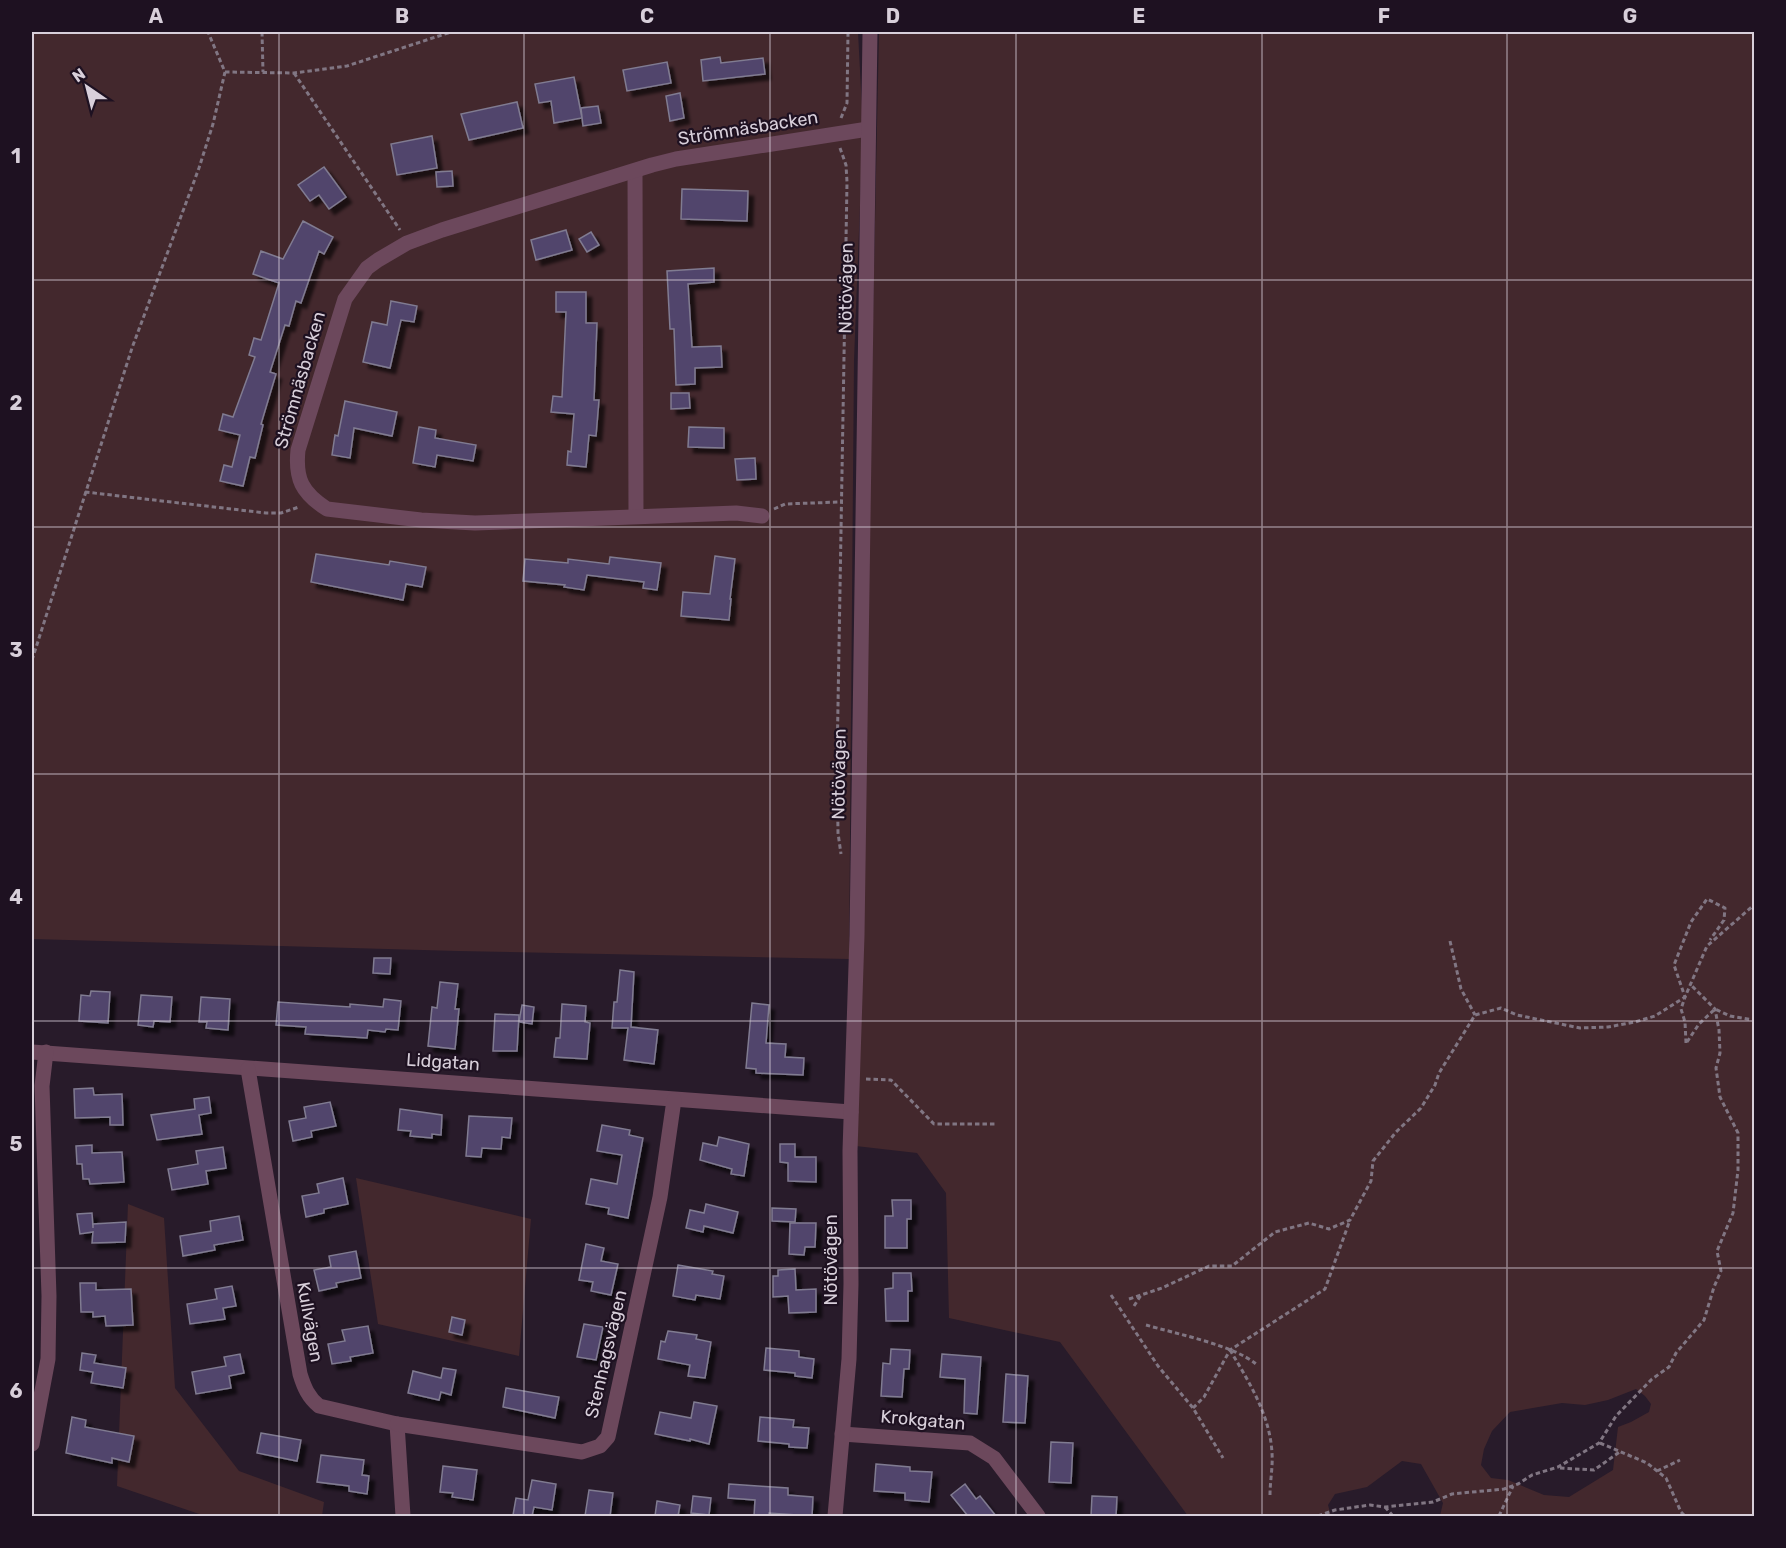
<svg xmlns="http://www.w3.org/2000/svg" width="1786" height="1548" viewBox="0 0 1786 1548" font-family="Rubik,sans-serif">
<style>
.green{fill:#43282d;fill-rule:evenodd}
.building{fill:#51456c;stroke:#807b91;stroke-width:1.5;filter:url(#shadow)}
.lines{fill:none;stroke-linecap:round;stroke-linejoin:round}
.path{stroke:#817683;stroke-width:3;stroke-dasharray:4.5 3;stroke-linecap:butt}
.minor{stroke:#6c485c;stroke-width:15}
.grid{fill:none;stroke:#d8cfda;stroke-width:1.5;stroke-opacity:0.55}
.labels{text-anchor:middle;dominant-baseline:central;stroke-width:4.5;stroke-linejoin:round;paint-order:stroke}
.street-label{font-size:18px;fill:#d8cfda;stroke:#1e1121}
.neatline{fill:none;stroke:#d8cfda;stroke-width:2}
.grid-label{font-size:20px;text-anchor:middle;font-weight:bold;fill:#d8cfda}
</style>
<defs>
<filter id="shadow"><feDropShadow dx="5.5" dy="5.5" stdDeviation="1.5" flood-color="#0009"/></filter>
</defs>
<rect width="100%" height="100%" fill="#281b2a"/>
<g class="green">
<polygon points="32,32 858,32 863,128 854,360 849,959 458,951 32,939"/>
<path d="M879 32H1754V1516H1440L1443 1503 1421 1464 1402 1461 1367 1487 1335 1494 1328 1505 1331 1516H1188L1060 1342 949 1318 946 1193 917 1153 847 1145 860 936ZM1636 1389 1645 1396 1651 1404 1649 1412 1631 1422 1618 1427 1613 1470 1569 1497 1544 1495 1508 1480 1491 1478 1481 1465 1484 1449 1492 1431 1510 1412 1562 1403 1585 1405 1608 1400Z"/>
<polygon points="356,1178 531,1219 519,1356 378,1324"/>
<polygon points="128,1204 164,1218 175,1388 239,1471 324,1502 322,1516 205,1516 117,1486"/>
</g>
<g class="building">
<polygon points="720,57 721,63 763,58 765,74 703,81 701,60"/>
<polygon points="667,62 671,83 627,91 623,70"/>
<polygon points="574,77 582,118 554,123 551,101 539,103 535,84"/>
<polygon points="680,93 684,118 670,121 666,96"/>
<polygon points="517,102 523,128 469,140 461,114"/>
<polygon points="598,106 601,123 583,126 581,108"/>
<polygon points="432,136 437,168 397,175 391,144"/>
<polygon points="324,167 346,197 329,209 319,195 310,201 298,185"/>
<polygon points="452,171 453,186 437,187 436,172"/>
<polygon points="682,189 748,191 747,221 681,219"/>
<polygon points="303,221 333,237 324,254 319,251 301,303 296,301 289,326 285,325 270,372 276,374 261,424 263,425 255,458 250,457 243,486 220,481 224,465 232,467 240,435 219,430 223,414 233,417 255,357 249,355 254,338 261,340 279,283 253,274 261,251 283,259"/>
<polygon points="566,230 572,250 536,260 531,240"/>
<polygon points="591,232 599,245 587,252 579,239"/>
<polygon points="714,268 714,282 688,284 692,347 721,346 722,367 695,368 695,384 676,385 674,329 670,329 667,271"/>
<polygon points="556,292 586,292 586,323 597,323 594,400 599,400 596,436 589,435 586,467 567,465 568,451 571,452 574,414 551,412 553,396 562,397 566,312 556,312"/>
<polygon points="391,301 417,306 414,322 401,320 390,368 363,362 372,322 387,325"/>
<polygon points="671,393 689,393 690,408 671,409"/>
<polygon points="345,401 397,412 392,436 354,428 350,458 332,455 335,435 338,436"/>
<polygon points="419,427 436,430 435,438 476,445 473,461 437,455 435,467 413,463"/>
<polygon points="689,427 724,428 724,448 688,447"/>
<polygon points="755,458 756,479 737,480 735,459"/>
<polygon points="316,554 389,565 390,561 426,567 422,587 406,584 403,600 311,582"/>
<polygon points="715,556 735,559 730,599 731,599 729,620 681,616 683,592 710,594"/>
<polygon points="610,557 661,563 657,590 643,588 644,582 587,575 584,590 564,587 565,585 523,581 525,559 568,563 568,559 609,564"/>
<polygon points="374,958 391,958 390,974 373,973"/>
<polygon points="620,970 634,972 631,1027 658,1030 654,1064 624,1060 628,1028 612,1028 614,1002 617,1002"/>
<polygon points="440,982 458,984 455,1009 459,1009 455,1049 428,1046 432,1007 437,1008"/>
<polygon points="91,991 110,992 108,1023 79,1021 81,995 90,996"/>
<polygon points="141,995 172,997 170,1022 154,1021 153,1027 138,1025"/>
<polygon points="201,997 230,999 228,1030 206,1028 207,1022 199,1022"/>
<polygon points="384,999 401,1001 398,1030 386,1029 385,1032 368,1030 367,1038 305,1034 306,1027 276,1025 278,1002 350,1007 350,1004 383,1007"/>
<polygon points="752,1003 769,1005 766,1043 786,1044 785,1057 804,1058 803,1075 756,1073 756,1069 746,1068"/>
<polygon points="562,1004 586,1006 585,1022 590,1023 587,1059 554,1057 556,1038 560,1038"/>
<polygon points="522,1005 534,1007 532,1024 519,1022"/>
<polygon points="495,1014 519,1015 517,1051 493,1051"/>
<polygon points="93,1088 94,1095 122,1094 123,1125 110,1125 110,1117 75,1118 74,1089"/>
<polygon points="209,1097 211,1113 199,1115 202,1134 157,1140 151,1115 195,1109 194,1099"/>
<polygon points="330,1102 336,1126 311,1131 312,1137 293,1141 289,1121 306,1118 304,1107"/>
<polygon points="400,1109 442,1115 441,1135 432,1134 432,1138 410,1136 411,1131 398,1130"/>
<polygon points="469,1116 512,1118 510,1138 502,1137 501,1149 482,1148 481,1157 466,1156"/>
<polygon points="602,1125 630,1130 629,1135 643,1138 628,1218 608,1214 609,1208 586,1204 591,1179 617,1184 622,1155 597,1151"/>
<polygon points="719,1137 749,1144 744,1176 731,1174 732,1169 700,1160 703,1143 717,1146"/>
<polygon points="780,1144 795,1144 795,1157 816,1157 816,1182 788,1181 788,1163 780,1162"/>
<polygon points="92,1145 92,1153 122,1152 124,1182 90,1184 89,1179 83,1179 82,1164 77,1164 76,1146"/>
<polygon points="223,1147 226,1168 206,1171 208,1184 172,1190 168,1169 198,1164 196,1151"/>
<polygon points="343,1178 348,1204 324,1209 324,1213 306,1217 302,1196 319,1193 317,1184"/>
<polygon points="892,1200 911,1200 911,1219 907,1219 907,1248 885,1248 885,1216 893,1216"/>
<polygon points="706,1204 738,1212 733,1233 704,1226 703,1232 686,1228 690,1210 704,1213"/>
<polygon points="772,1208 796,1209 795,1222 772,1221"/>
<polygon points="92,1213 93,1228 93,1224 126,1222 125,1242 92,1243 93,1232 80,1234 77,1214"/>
<polygon points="239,1216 243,1240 214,1245 215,1250 183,1256 180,1236 211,1231 210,1221"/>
<polygon points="790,1223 816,1223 815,1247 805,1247 804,1255 789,1254"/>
<polygon points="586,1244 604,1248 601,1261 618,1264 611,1295 591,1291 593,1282 579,1280"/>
<polygon points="356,1251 361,1278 336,1283 337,1287 319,1291 314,1270 331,1267 329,1256"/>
<polygon points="678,1265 713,1271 712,1274 724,1276 720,1299 696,1295 695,1300 673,1296"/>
<polygon points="795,1269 796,1290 816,1289 816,1312 789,1313 788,1296 773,1297 773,1276 778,1276 778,1270"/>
<polygon points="893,1273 911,1273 912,1291 908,1291 908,1321 886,1321 885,1289 893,1288"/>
<polygon points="80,1283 96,1283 96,1290 131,1289 133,1325 106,1326 105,1316 93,1317 93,1312 81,1312"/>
<polygon points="232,1286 236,1306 223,1308 225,1319 190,1324 187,1304 217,1299 215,1289"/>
<polygon points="452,1317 465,1320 462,1335 449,1332"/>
<polygon points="584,1324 603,1327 596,1360 577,1357"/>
<polygon points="368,1326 373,1353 350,1357 351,1361 332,1364 328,1344 345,1341 342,1330"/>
<polygon points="668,1331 697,1335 696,1339 711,1342 705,1378 688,1376 690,1365 658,1359 661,1341 665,1342"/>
<polygon points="766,1348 799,1351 799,1357 814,1359 812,1378 795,1376 795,1373 764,1370"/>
<polygon points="891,1349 910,1350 909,1369 904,1369 902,1397 881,1396 883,1363 890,1364"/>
<polygon points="82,1353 96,1355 94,1363 126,1368 123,1388 91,1383 93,1372 80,1370"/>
<polygon points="240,1354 244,1373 229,1376 231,1388 196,1394 192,1372 226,1366 224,1357"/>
<polygon points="942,1354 981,1357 977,1414 964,1413 965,1379 940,1377"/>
<polygon points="443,1368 456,1370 451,1395 441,1392 439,1400 408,1393 413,1371 441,1378"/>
<polygon points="1006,1374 1028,1376 1025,1423 1003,1422"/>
<polygon points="506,1388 559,1397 555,1418 503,1407"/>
<polygon points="694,1402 717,1406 709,1444 690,1439 690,1441 655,1434 660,1412 691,1418"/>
<polygon points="72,1417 86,1420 85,1427 134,1436 129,1462 112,1458 112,1463 66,1453"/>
<polygon points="760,1417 794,1420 793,1427 809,1428 807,1448 789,1447 789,1444 758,1441"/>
<polygon points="261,1433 301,1440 297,1461 257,1453"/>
<polygon points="1051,1442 1073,1443 1071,1483 1049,1482"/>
<polygon points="321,1455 364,1460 362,1475 369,1476 367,1494 349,1491 349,1486 317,1482"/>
<polygon points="876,1464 910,1467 910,1471 932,1472 929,1502 905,1500 905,1493 874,1491"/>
<polygon points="443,1466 477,1470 473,1500 452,1497 453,1493 440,1492"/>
<polygon points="532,1480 556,1484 552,1510 534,1507 532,1516 513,1515 516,1498 528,1500"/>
<polygon points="729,1484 788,1488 788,1495 813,1497 812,1516 769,1513 769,1516 754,1516 755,1500 728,1498"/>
<polygon points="965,1484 976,1499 980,1496 996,1516 968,1516 951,1495"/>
<polygon points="589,1490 613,1493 610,1516 585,1516"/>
<polygon points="693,1496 711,1498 709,1515 691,1513"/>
<polygon points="1092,1496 1117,1497 1116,1516 1091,1516"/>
<polygon points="657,1501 680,1505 678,1516 655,1516"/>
</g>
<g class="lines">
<g class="path">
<polyline points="262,32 263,72"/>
<polyline points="225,72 294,73 347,66 451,32"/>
<polyline points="294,73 400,230"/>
<polyline points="841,118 847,103 848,32"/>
<polyline points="840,148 846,165 847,182 837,763 838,833 841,854"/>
<polyline points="85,492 266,513 281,513 299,507"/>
<polyline points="774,509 785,504 840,502"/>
<polyline points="32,660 132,348 199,168 213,124 225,72 208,32"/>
<polyline points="1450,941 1461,989 1475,1015"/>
<polyline points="1687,1042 1699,1024 1715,1009 1730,1016 1754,1020"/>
<polyline points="1686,1043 1685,1022 1681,1009 1685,997 1674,965 1691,922 1707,899 1725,908 1724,920 1710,940"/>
<polyline points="866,1079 891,1080 934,1124 996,1124"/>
<polyline points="1111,1295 1158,1366 1193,1408 1223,1458"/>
<polyline points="1129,1299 1162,1288 1209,1266 1232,1266 1275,1232 1309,1223 1329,1229 1350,1220 1371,1181 1373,1161 1396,1132 1421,1108 1435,1085 1439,1073 1475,1015 1501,1008 1517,1015 1580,1028 1608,1027 1635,1022 1655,1016 1685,997 1707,946 1754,905"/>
<polyline points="1134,1306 1141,1295"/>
<path d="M1146 1325C1177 1334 1233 1345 1256 1364"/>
<path d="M1230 1350C1249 1382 1270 1415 1272 1453 1273 1467 1270 1481 1270 1495"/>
<polyline points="1193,1408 1204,1397 1230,1350 1325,1289 1350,1220"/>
<polyline points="1600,1443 1647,1463 1666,1478 1681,1512 1685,1516"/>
<polyline points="1560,1468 1594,1470 1621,1451"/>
<polyline points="1657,1471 1680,1460"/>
<polyline points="1385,1507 1393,1516"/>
<polyline points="1318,1516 1335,1510 1370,1505 1385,1507 1433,1502 1452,1494 1504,1489 1518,1484 1532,1475 1558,1467 1599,1443 1616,1416 1652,1379 1669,1367 1676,1353 1704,1320 1714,1287 1721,1271 1717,1251 1733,1213 1738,1170 1738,1133 1720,1097 1716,1068 1720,1053 1719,1030 1715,1009 1690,984"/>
<polyline points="1499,1516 1513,1486"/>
</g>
<g class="minor">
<polyline points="635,171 636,516"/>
<path d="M762 516 736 513 475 523 421 520 327 509C302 493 295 479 298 450L345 299 367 268 378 260 407 243 442 230 652 165 676 159 868 129"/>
<polyline points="32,1052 851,1112"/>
<path d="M248 1069 300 1374C304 1387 308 1397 319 1406L397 1424 403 1516"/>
<polyline points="397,1424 582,1452 600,1446 608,1437 660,1197 674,1100"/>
<polyline points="842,1434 970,1443 994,1458 1038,1516"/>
<polyline points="32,1444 48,1359 49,1296 42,1086 46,1052"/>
<polyline points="835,1516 849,1359 851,1284 850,1151 857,935 870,32"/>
</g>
</g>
<path class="grid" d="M279 32V1516M524 32V1516M770 32V1516M1016 32V1516M1262 32V1516M1507 32V1516M32 280H1754M32 527H1754M32 774H1754M32 1021H1754M32 1268H1754"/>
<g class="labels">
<g class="street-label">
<text transform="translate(748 128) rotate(-9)">Strömnäsbacken</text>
<text transform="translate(846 288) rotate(-89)">Nötövägen</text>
<text transform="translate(300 380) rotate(-74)">Strömnäsbacken</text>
<text transform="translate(839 774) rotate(-89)">Nötövägen</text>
<text transform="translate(443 1062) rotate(4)">Lidgatan</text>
<text transform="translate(831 1260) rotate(-90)">Nötövägen</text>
<text transform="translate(310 1322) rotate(80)">Kullvägen</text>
<text transform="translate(606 1354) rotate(-77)">Stenhagsvägen</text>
<text transform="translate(923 1420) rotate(5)">Krokgatan</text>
</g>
</g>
<rect width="1786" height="1548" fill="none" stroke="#1e1121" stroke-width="66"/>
<g transform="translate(87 87) rotate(325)" stroke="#1e1121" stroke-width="4.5" paint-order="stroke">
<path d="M0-4.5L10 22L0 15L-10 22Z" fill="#d8cfda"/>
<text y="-9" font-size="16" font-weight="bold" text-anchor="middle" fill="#d8cfda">N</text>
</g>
<rect x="33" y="33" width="1720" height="1482" class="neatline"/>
<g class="grid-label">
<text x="156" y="23">A</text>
<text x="402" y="23">B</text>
<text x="647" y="23">C</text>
<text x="893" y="23">D</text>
<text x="1139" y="23">E</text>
<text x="1384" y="23">F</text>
<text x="1630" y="23">G</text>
<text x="16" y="163">1</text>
<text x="16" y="410">2</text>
<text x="16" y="657">3</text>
<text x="16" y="904">4</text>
<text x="16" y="1151">5</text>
<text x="16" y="1398">6</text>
</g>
</svg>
